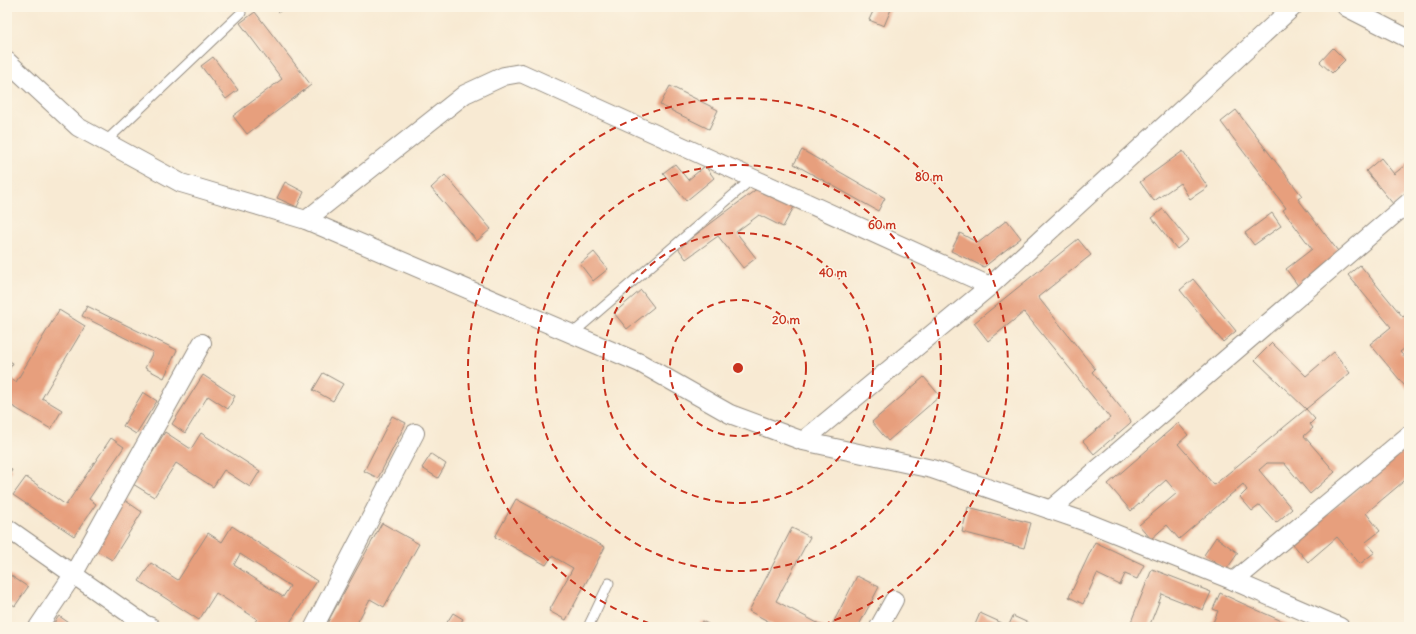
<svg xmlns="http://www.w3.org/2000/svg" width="1416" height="634" viewBox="0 0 1416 634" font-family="Delius,sans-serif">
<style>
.building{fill:#e79f7d;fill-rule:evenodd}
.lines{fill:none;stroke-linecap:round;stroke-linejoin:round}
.lane-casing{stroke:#928a7f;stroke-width:11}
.street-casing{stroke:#928a7f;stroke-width:20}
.lane{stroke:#fff;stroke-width:9}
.street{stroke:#fff;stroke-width:18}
.ring{fill:none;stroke:#c8321e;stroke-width:2;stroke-dasharray:7 5}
.centre{fill:#c8321e;stroke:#fcf5e5;stroke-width:2}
.ring-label{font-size:12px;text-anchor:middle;font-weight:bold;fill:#c8321e;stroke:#fcf5e5;stroke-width:3;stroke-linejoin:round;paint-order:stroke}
</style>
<rect width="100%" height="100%" fill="#fcf5e5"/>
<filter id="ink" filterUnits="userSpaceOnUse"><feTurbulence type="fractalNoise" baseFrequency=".025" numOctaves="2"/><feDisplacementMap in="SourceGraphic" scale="8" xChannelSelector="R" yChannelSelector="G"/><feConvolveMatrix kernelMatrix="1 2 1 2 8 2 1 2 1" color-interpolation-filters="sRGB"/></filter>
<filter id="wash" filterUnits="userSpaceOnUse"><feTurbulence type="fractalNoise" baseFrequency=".012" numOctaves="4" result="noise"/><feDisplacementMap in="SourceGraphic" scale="16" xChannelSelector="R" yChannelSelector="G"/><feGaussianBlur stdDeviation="0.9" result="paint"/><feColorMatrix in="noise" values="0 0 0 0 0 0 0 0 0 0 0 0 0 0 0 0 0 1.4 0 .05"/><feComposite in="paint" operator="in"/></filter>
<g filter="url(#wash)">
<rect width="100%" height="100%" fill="#f8ead3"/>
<g id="blocks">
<g class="building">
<polygon points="275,7 286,7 279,12"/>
<polygon points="875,7 892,7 884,26 869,20"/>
<polygon points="255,12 311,85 247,134 233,116 282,79 240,23"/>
<polygon points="1333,48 1345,60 1332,73 1320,62"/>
<polygon points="213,57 238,90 226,99 201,66"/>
<polygon points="670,86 718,110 709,129 660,105"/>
<polygon points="1236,110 1302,196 1298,199 1341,255 1299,287 1286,269 1312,249 1283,210 1286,208 1221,122"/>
<polygon points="802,150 885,198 878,211 794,164"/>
<polygon points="1183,151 1208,187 1190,199 1180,183 1154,201 1140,182"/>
<polygon points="1381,158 1394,174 1409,162 1409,193 1394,205 1366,171"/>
<polygon points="675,164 688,180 705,166 714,178 686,201 663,173"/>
<polygon points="445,175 491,229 477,241 431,188"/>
<polygon points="285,182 304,192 297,207 277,198"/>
<polygon points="758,188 794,207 783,227 759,215 736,232 756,258 743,268 718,236 686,259 678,248"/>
<polygon points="1163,209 1188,240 1177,249 1152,218"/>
<polygon points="1272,213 1281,226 1254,245 1245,233"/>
<polygon points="1007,220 1021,238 984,267 951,251 960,233 978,243"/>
<polygon points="1078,239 1091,255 1038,297 1095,369 1092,372 1130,419 1131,422 1129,424 1094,454 1083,441 1110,418 1024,312 988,341 974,323"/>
<polygon points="594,252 608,269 593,281 580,264"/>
<polygon points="1360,265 1403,317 1409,312 1409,330 1406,332 1409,336 1409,345 1400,352 1409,362 1409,391 1370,344 1391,327 1348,275"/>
<polygon points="1193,279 1236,331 1223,342 1180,290"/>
<polygon points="641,290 654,307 627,329 614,313"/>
<polygon points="87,306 177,350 164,378 145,368 153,352 82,316"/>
<polygon points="59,310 85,326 42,398 62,410 51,429 7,403 7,377 16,382"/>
<polygon points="1272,343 1306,376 1334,352 1350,373 1306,409 1255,360"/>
<polygon points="7,360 13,363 7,373"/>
<polygon points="323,373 343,384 333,401 313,390"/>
<polygon points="203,375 235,396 228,409 208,396 185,433 172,424"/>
<polygon points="924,377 940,396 888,441 872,422"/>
<polygon points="143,392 157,401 136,434 123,426"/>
<polygon points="1306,409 1315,419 1310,424 1313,428 1304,436 1335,472 1310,494 1284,463 1267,463 1259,470 1292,509 1276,523 1260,505 1252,511 1240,497 1247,490 1243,484 1179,539 1167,525 1151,539 1139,525 1177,493 1166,480 1131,511 1108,484 1178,423 1188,435 1178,444 1214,485"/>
<polygon points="392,416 406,423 378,478 364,471"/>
<polygon points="165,432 191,449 201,433 260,471 250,487 224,470 213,487 176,463 154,497 133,484"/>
<polygon points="111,438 124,447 89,499 96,504 74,536 13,495 26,477 66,505"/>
<polygon points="1409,446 1409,477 1366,513 1380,531 1366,542 1375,552 1360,564 1337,537 1308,562 1292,543"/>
<polygon points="431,454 446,464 438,478 422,468"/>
<polygon points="7,467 12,470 7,479"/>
<polygon points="123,499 142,512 112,560 92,548"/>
<polygon points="516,499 605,547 566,620 549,611 573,568 552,556 546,565 495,537"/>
<polygon points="968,507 1031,523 1024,548 962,532"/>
<polygon points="382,523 419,544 384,607 370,599 355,627 325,627"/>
<path d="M232 526 317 581 287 627H251L257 619 216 593 199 620 139 581 151 563 178 580 208 533 222 542ZM240 554 290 586 283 597 234 565Z"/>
<polygon points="792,528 810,537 776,601 825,627 779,627 749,611"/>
<polygon points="1216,537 1238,553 1226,570 1204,555"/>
<polygon points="1095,542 1144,565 1137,579 1125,574 1120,585 1097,574 1083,604 1069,597"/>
<polygon points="1152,569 1211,592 1203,610 1162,594 1149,627 1143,627 1131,622"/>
<polygon points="7,573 28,587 15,606 7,601"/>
<polygon points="857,576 879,587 858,627 831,627"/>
<polygon points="1220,593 1246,605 1295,627 1211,627 1218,611 1213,609"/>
<polygon points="453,613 463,619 458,627 444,627"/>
<polygon points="980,613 1002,623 1000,627 974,627"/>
<polygon points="59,616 75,627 51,627"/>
<polygon points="1013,616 1037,627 1008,627"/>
<polygon points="702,621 714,627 699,627"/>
</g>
</g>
</g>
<g filter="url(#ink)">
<use href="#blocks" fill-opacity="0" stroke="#928a7f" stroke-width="1"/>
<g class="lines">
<defs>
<g id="lane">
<polyline points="105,142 241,13"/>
<polyline points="572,334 753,178"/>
<polyline points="588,627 609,583"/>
</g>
<g id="street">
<polyline points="1346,7 1409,39"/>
<polyline points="7,61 78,127 181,183 306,220 640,363 730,414 803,441 932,469 1086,522 1234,581 1340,627"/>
<polyline points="306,220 465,94 504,76 521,73 990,286"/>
<polyline points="803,441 990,286 1293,7"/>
<polyline points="1050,510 1409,202"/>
<polyline points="7,528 144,624 151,627"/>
<polyline points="1234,581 1409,435"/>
<polyline points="38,627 73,575 202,343"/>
<polyline points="314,627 415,433"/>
<polyline points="879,627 894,600"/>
</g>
</defs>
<use href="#lane" class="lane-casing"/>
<use href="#street" class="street-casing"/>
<use href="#lane" class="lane"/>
<use href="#street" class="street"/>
</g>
</g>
<g class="ring">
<circle cx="738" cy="368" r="68"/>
<circle cx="738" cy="368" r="135"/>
<circle cx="738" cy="368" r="203"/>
<path d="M661 627A270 270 0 1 1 815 627"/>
</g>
<circle cx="738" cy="368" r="6" class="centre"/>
<g class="ring-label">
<text x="929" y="181">80 m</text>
<text x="882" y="229">60 m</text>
<text x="833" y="277">40 m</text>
<text x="786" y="324">20 m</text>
</g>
<rect width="1416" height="634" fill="none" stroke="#fcf5e5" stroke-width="24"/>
</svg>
